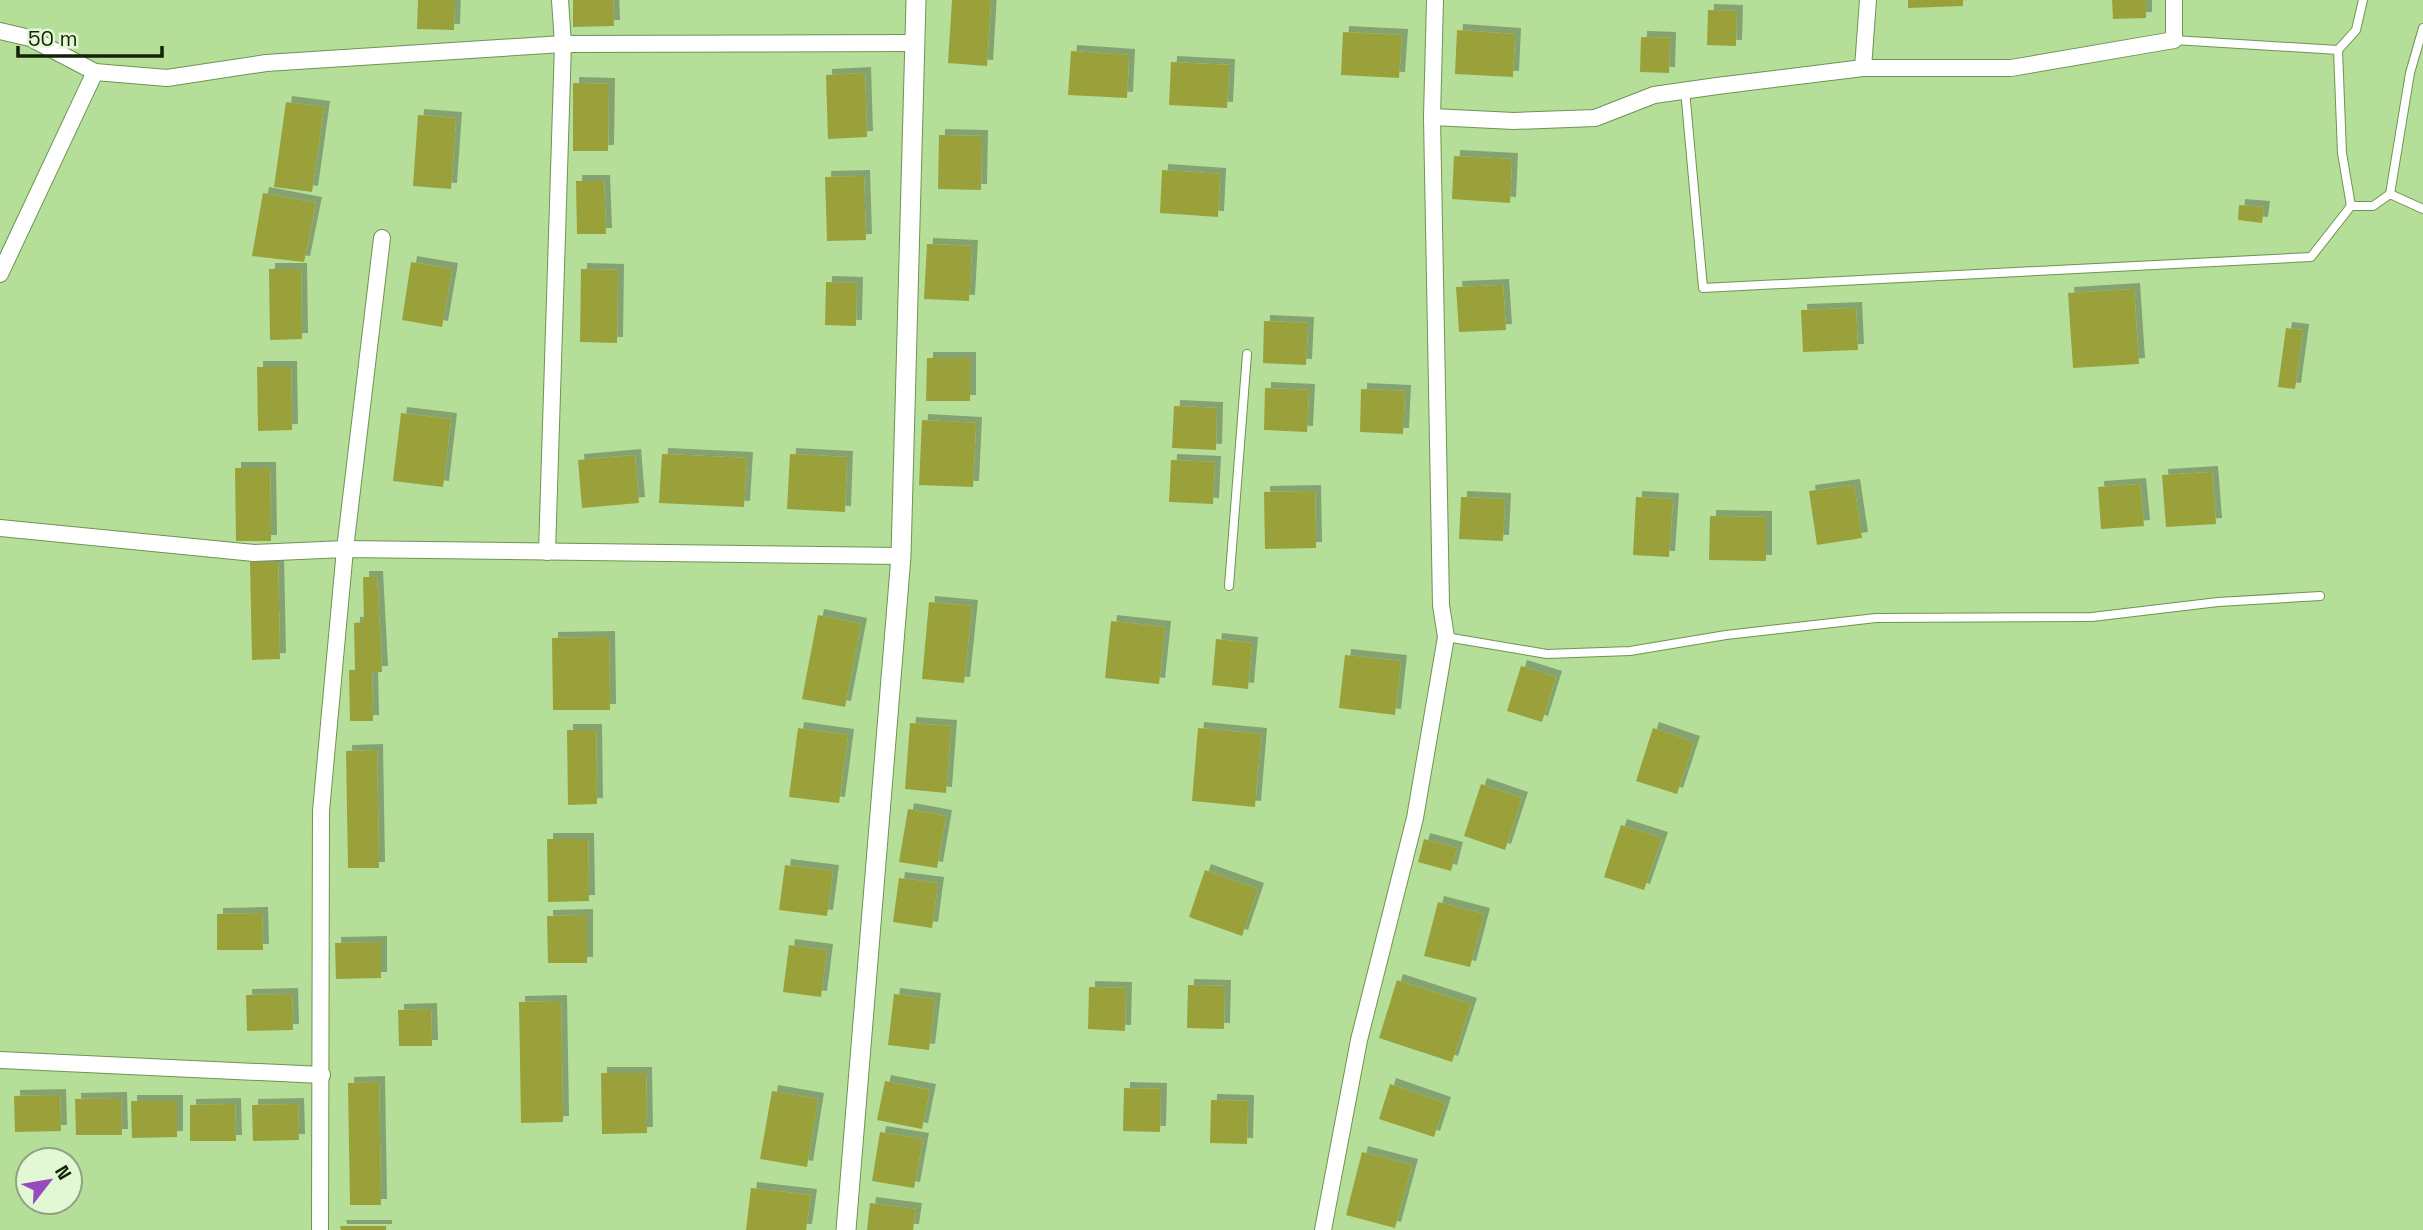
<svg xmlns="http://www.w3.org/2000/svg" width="2423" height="1230" viewBox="0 0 2423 1230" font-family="'Space Grotesk',sans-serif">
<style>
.building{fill:#9aa13b;filter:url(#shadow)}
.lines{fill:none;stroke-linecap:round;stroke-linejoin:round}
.service-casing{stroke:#6e9452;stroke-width:10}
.minor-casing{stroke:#6e9452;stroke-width:18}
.tertiary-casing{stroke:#6e9452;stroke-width:21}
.service{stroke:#fff;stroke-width:8}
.minor{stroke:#fff;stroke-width:16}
.tertiary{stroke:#fff;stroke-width:19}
</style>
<defs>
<filter id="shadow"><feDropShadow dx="6" dy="-6" stdDeviation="0" flood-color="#0004"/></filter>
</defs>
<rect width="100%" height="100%" fill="#b5de99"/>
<g class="building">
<polygon points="418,0 455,0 454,30 417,29"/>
<polygon points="573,0 613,0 614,26 573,27"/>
<polygon points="952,0 991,0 987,66 948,63"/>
<polygon points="1908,0 1963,0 1963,6 1908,8"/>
<polygon points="2112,0 2146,0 2146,18 2113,19"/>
<polygon points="1708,10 1737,11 1736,46 1707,45"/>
<polygon points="1457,30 1515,34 1513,77 1455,74"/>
<polygon points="1343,32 1402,35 1399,78 1341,75"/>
<polygon points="1641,37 1670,38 1669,73 1640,72"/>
<polygon points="1071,51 1129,55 1127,98 1068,95"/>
<polygon points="1171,62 1229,65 1227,108 1169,105"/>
<polygon points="865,73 867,137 828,139 826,75"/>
<polygon points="573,83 609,84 608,151 573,151"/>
<polygon points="286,102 324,107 312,192 274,187"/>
<polygon points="418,115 456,118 451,189 413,186"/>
<polygon points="939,135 982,136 981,190 938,189"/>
<polygon points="1454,156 1512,159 1510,203 1452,199"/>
<polygon points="1162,170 1220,174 1218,217 1160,213"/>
<polygon points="864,176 866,240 827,241 825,177"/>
<polygon points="576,181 604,181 606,234 577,234"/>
<polygon points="263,193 316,203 304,262 252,256"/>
<polygon points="2239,205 2264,207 2262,223 2238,220"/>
<polygon points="927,244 972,246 969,301 924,299"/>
<polygon points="411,262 452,269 442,327 402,320"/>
<polygon points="269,269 301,269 302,339 270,340"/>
<polygon points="581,269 618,270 617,343 580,342"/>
<polygon points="826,282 857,283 856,326 825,325"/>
<polygon points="1503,285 1506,330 1459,332 1456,287"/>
<polygon points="2134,289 2139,364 2073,368 2068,293"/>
<polygon points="1856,308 1858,350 1803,352 1801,310"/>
<polygon points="1264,321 1308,323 1306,365 1263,363"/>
<polygon points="2286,328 2303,330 2295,389 2278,387"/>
<polygon points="927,358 970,358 970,401 926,401"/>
<polygon points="257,367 291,367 292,430 258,431"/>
<polygon points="1265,388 1309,390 1307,432 1264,430"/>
<polygon points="1361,389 1405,391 1403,434 1360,432"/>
<polygon points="1174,406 1217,408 1216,450 1172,448"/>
<polygon points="401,413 451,419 443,487 393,481"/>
<polygon points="922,420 976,423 973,487 919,485"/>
<polygon points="662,454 747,458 744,507 659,503"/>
<polygon points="790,454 847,457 845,512 787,509"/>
<polygon points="635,455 639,503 582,508 578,460"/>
<polygon points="1171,460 1215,462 1213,504 1169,502"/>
<polygon points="235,468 270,468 271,541 236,541"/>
<polygon points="2212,472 2216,524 2166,527 2162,475"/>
<polygon points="2140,484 2144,526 2101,529 2098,487"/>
<polygon points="1854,485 1862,538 1817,545 1809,491"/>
<polygon points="1315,491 1316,548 1265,549 1264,492"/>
<polygon points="1461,497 1505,499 1503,541 1459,539"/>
<polygon points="1636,497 1673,499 1669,557 1633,555"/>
<polygon points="1710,516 1766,517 1766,561 1709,560"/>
<polygon points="250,562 278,562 280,659 252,660"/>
<polygon points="363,577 377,577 382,672 372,672 373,721 350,721 349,670 355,670 354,623 364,622"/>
<polygon points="929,602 972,606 964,683 922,679"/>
<polygon points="818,615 861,624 845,707 802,699"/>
<polygon points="1111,621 1165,627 1159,684 1105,678"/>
<polygon points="609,637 610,710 553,710 552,638"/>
<polygon points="1216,639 1252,643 1248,689 1212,685"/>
<polygon points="1345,655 1401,661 1395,715 1339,708"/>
<polygon points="1521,666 1556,677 1542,722 1507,711"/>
<polygon points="910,723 951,726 946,793 905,789"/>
<polygon points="798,728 848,735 839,803 789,797"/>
<polygon points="1198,728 1261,734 1255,807 1192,801"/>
<polygon points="1653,728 1694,742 1677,794 1636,781"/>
<polygon points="567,730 596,730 597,804 568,805"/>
<polygon points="377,750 379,868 348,868 346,751"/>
<polygon points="1481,784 1522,798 1505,850 1464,836"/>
<polygon points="908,809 946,816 937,868 899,862"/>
<polygon points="1621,825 1662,838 1644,890 1604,877"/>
<polygon points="547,839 588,839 589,901 548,902"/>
<polygon points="1424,839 1457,848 1451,871 1418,862"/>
<polygon points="785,865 833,871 827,916 779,910"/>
<polygon points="1205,870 1258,889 1242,936 1189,917"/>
<polygon points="899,878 938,883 932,928 893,922"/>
<polygon points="1438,902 1484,914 1470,967 1424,956"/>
<polygon points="262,913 263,950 217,950 217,914"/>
<polygon points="587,915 587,963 548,963 547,916"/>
<polygon points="381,942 381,978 336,979 335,943"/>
<polygon points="789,945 827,950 821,997 783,992"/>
<polygon points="1397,980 1471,1004 1452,1062 1379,1038"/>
<polygon points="1188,985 1225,986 1224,1029 1187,1028"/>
<polygon points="1089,987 1126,988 1125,1031 1088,1029"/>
<polygon points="292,994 293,1030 247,1031 246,995"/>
<polygon points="894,994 935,999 929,1050 888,1045"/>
<polygon points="561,1001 563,1122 521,1123 519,1002"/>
<polygon points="431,1009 432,1046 399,1046 398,1010"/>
<polygon points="601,1073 646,1073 647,1133 602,1134"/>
<polygon points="885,1081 930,1090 922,1129 877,1120"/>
<polygon points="379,1082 381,1205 350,1205 348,1083"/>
<polygon points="1390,1084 1445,1103 1434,1137 1379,1119"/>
<polygon points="1124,1088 1161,1089 1160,1132 1123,1131"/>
<polygon points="772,1091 818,1099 807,1167 760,1159"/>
<polygon points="60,1095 61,1131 15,1132 14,1096"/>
<polygon points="121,1098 122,1135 76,1135 75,1099"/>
<polygon points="1211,1100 1248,1101 1247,1144 1210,1143"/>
<polygon points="131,1101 177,1101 177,1137 132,1138"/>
<polygon points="235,1104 236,1141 190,1141 190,1105"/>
<polygon points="298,1104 299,1140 253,1141 252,1105"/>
<polygon points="880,1132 923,1139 914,1188 872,1181"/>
<polygon points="1362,1152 1412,1165 1395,1228 1346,1215"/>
<polygon points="751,1188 811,1195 806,1230 746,1230"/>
<polygon points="870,1203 916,1209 913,1230 867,1230"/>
<polygon points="340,1226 386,1226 386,1230 341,1230"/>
</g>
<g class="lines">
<defs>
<g id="service">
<polyline points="2174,40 2338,50"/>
<polyline points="1685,90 1703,288 2311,257 2351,206 2342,153 2338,50 2356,30 2363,0"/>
<polyline points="2390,194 2423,209"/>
<polyline points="2351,206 2373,206 2390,194 2410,73 2423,28"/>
<polyline points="1229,586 1247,354"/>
<polyline points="1446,637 1547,654 1630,651 1726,635 1876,618 2092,617 2218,602 2320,596"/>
</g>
<g id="minor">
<polyline points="0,31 30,38 95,72 167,78 266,63 563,44 914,43"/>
<polyline points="1863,68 1868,0"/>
<polyline points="1432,117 1514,121 1595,118 1654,95 1717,86 1863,68 2011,68 2174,40 2174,0"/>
<polyline points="0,274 95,72"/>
<polyline points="0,528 254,553 345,549 901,556"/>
<polyline points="547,552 563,44 560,0"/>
<polyline points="0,1060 322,1075"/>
<polyline points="320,1230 321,811 345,549 382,238"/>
<polyline points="1323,1230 1359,1040 1415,818 1446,637 1441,605 1432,117 1435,0"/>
</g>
<polyline id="tertiary" points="846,1230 901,556 916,0"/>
</defs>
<use href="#service" class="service-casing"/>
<use href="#minor" class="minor-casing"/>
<use href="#tertiary" class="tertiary-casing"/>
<use href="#service" class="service"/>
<use href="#minor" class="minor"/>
<use href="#tertiary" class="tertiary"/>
</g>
<g transform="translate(49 1181) rotate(59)"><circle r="33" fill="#e2f8d5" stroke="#8fa283" stroke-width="2"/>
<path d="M0-5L12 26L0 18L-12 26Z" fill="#974bbc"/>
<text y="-10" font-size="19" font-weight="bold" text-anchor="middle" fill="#132207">N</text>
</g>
<path d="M18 46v10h144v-10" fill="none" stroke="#132207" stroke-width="3.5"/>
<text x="28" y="46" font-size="21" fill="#132207" stroke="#e2f8d5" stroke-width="5" paint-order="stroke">50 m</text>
</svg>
